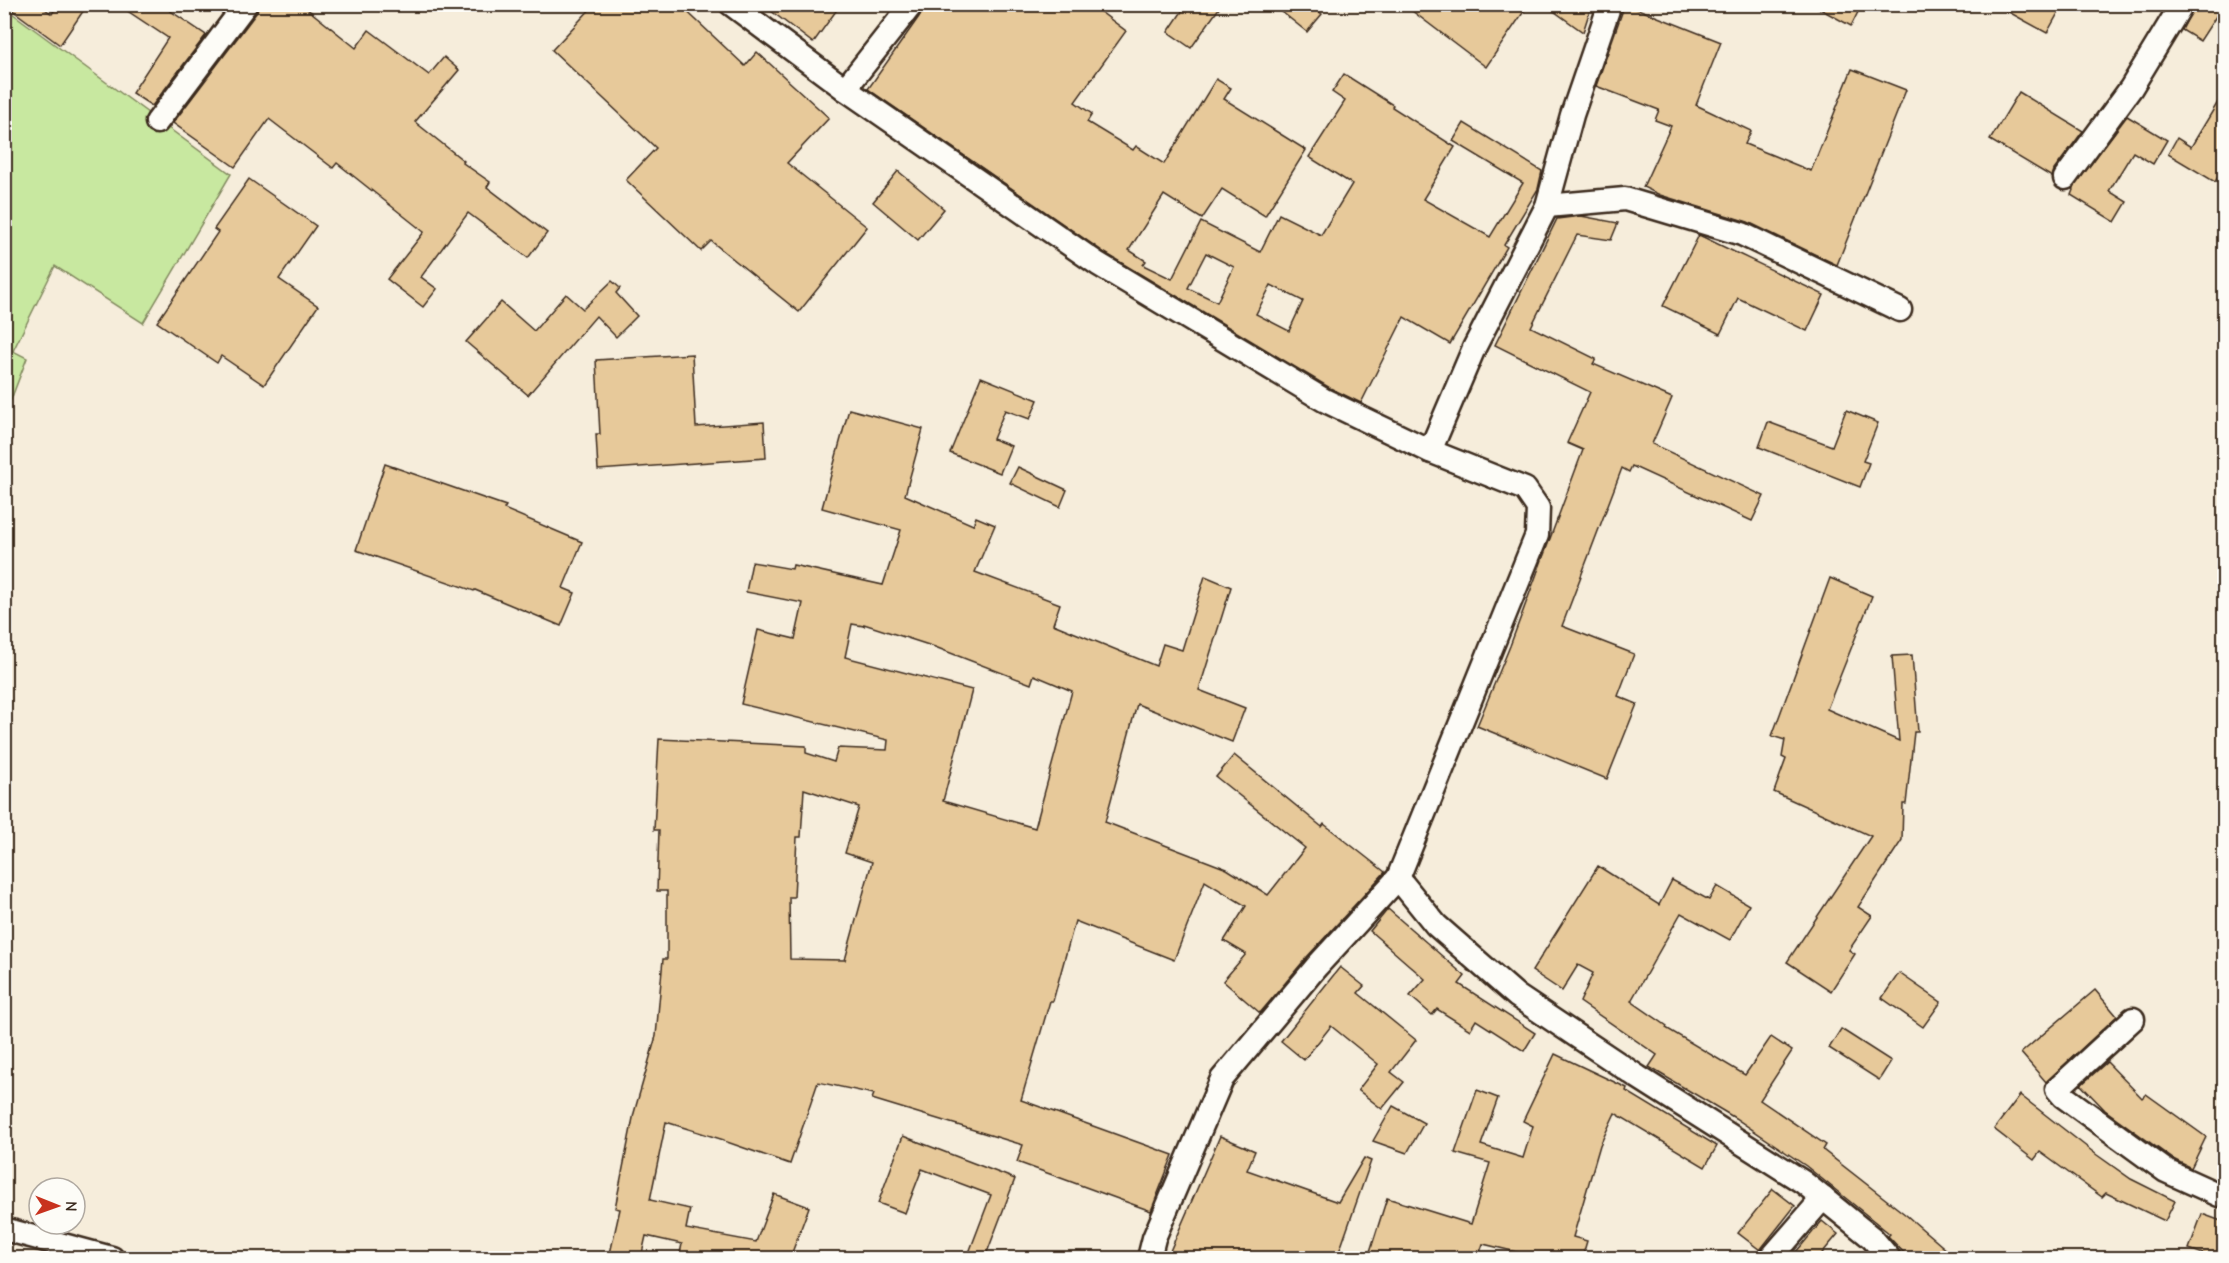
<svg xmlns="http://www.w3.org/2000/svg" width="2229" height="1263" viewBox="0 0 2229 1263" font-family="'Comic Neue',sans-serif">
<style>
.green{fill:#c8e8a0;stroke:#82895f;stroke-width:1.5}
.building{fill:#e7c99a;stroke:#3b2a1e;stroke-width:1.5;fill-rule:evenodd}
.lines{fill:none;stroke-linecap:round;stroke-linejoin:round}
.minor-casing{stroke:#3b2a1e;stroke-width:27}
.minor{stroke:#fdfcf7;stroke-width:22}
</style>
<rect width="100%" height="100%" fill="#f6eddb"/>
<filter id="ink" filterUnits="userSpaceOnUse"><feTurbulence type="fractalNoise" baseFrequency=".0167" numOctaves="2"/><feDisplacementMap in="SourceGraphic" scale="12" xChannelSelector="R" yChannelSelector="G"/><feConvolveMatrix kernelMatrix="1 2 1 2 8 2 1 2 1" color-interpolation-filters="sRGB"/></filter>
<g filter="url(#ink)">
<polygon class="green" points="5,8 231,174 143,323 55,266 13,351 27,358 5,415"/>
<g class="building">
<polygon points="4,4 38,4 52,14 58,4 88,4 60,45"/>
<polygon points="117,4 160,4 206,35 152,106 132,93 168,38"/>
<polygon points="259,4 301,4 356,48 369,30 429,75 444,57 459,70 415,122 464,161 463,163 490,182 487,187 547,233 528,258 468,213 421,277 437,289 423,307 387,279 424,232 337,163 333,168 269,119 235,167 173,123 257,12"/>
<polygon points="595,4 679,4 745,66 757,52 829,118 787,163 867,227 799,312 711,241 701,251 626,180 656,148 552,50"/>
<polygon points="762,4 841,4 813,43"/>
<path d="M928 4H1090L1126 31 1075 102 1092 114 1087 122 1133 150 1136 146 1164 164 1216 79 1231 88 1224 99 1306 150 1265 216 1222 189 1202 219 1164 195 1129 250 1146 261 1143 265 1172 279 1201 222 1260 252 1279 214 1321 235 1352 184 1309 157 1345 101 1332 92 1344 74 1393 105 1392 107 1455 147 1423 199 1490 237 1523 183 1453 141 1464 123 1542 171 1538 189 1504 245 1507 247 1450 344 1404 317 1361 403 1330 388 1105 253 868 89ZM1206 253 1234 267 1217 302 1188 288ZM1271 285 1303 301 1289 331 1256 314Z"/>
<polygon points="1187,4 1222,4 1191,48 1168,32"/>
<polygon points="1272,4 1310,4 1322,14 1307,32"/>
<polygon points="1403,4 1529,4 1486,67"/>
<polygon points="1544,4 1592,4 1583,32"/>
<polygon points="1625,4 1721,42 1696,105 1751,131 1745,144 1811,171 1852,69 1906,90 1837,265 1748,222 1660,195 1643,187 1671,126 1655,120 1659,110 1596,86"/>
<polygon points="1811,4 1862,4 1851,26"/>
<polygon points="1994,4 2063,4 2047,33"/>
<polygon points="2195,4 2224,4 2200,41 2182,30"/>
<polygon points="2019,92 2083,131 2054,170 2052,177 1990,140"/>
<polygon points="2224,92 2224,166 2215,182 2168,154 2177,138 2191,147"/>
<polygon points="2127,116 2167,140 2153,164 2133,152 2109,191 2127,202 2115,222 2071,195 2073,190 2072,189"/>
<polygon points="898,171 944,209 918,240 873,202"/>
<polygon points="249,179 316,226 279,279 318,306 264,385 221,356 217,363 157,322 218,232 214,229"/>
<polygon points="1581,216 1618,223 1611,240 1577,235 1531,327 1596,359 1593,364 1672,398 1652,444 1764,496 1752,521 1632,466 1629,472 1622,468 1562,626 1634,654 1618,696 1637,704 1607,779 1477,726 1510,646 1583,450 1567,443 1590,392 1495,345 1557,219"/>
<polygon points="1699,235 1824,295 1807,331 1738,298 1720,334 1663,306"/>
<polygon points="612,281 620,288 616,293 637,316 616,337 596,316 528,395 466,342 501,302 534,331 566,294 583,309"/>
<polygon points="692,354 696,427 764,422 766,458 598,470 596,434 600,434 596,360"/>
<polygon points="981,377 1038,400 1030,419 1005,410 993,439 1011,446 1000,473 950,453"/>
<path d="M849 409 923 429 905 495 973 525 976 517 995 525 975 572 1060 604 1053 624 1156 666 1163 644 1182 650 1205 576 1231 587 1199 690 1245 708 1232 742 1137 704 1105 822 1227 869 1268 895 1305 848 1216 777 1234 755 1322 827 1324 824 1385 872 1307 957 1260 1013 1223 981 1246 954 1224 941 1246 906 1205 881 1174 960 1075 921 1053 1001H1050L1021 1100 1173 1155 1151 1211 1017 1162 1023 1145 872 1099 874 1094 818 1082 790 1164 724 1141V1140L666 1122 650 1200 690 1209 686 1229 756 1242 774 1194 809 1207 790 1258H679L682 1244 646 1236 641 1258H609L620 1209 615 1208 634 1113 656 1036 663 959H667V891H657L659 830H654L659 739 806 746V753L834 762 838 748 887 750 888 740 741 704 758 630 795 639 803 603 746 592 752 562 792 569 793 565 883 585 901 530 822 508ZM852 624 864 626V624L935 647 1031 684 1034 675 1072 691 1035 828 943 801 972 690 845 657ZM804 789 859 807 845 853 872 862 845 960 790 959 789 897H794L797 837H801Z"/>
<polygon points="1846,410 1878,423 1863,461 1869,463 1860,487 1759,447 1768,422 1832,446"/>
<polygon points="385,464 506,506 504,509 582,542 563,588 575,593 561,626 475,590 474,591 356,550"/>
<polygon points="1018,467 1067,490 1060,507 1010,483"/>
<polygon points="1830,578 1872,596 1827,709 1899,741 1892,656 1912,655 1918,732 1914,732 1906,804 1903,804 1902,840 1858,907 1872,916 1849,950 1855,954 1831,991 1787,962 1871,836 1774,792 1786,759 1782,757 1785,740 1772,736"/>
<polygon points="1598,866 1659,905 1672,880 1709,900 1717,886 1749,905 1730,940 1681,913 1631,1001 1667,1026 1666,1028 1745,1075 1771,1037 1792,1051 1760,1100 1826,1145 1823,1150 1906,1215 1956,1258 1909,1258 1888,1236 1890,1234 1806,1166 1735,1118 1649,1067 1657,1055 1580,1002 1593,973 1578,965 1562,991 1532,971"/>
<polygon points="1388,909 1465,976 1459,984 1535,1033 1524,1051 1476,1020 1470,1030 1437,1009 1432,1015 1410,996 1425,979 1370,931"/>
<polygon points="1340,967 1364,986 1358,993 1416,1040 1391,1072 1404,1082 1382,1109 1358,1090 1378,1064 1331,1026 1304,1060 1281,1041"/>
<polygon points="1899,973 1941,1002 1923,1027 1882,998"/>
<polygon points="2095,990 2117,1016 2046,1082 2021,1053"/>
<polygon points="1841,1029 1891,1061 1879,1080 1829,1048"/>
<polygon points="1555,1054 1627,1088 1626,1091 1717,1146 1705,1167 1615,1113 1600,1145 1573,1237 1587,1241 1582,1258 1541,1258 1483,1244 1478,1258 1368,1258 1387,1198 1471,1224 1490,1163 1455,1153 1477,1090 1498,1098 1481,1145 1523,1158 1533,1126 1523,1121"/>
<polygon points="2107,1062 2142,1098 2146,1094 2206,1137 2191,1168 2173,1159 2105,1110 2081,1085"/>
<polygon points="2020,1095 2097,1155 2131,1179 2175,1201 2165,1221 2106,1193 2102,1197 2040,1152 2034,1160 1994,1129"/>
<polygon points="1393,1106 1424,1123 1407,1153 1373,1141"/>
<polygon points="903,1136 1015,1179 985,1258 967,1258 991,1195 922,1169 905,1213 878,1203"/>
<polygon points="1220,1136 1255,1151 1247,1170 1338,1202 1364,1158 1371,1161 1337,1258 1167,1258"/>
<polygon points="1773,1189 1795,1206 1760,1250 1738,1233"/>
<polygon points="2202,1214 2224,1222 2224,1258 2215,1258 2189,1249"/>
<polygon points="1822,1221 1838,1234 1818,1258 1791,1258"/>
</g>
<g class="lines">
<defs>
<g id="minor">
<polyline points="731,4 845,89 1098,264 1324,400 1430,451 1525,489 1538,508 1537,535 1398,878 1317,966 1222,1079 1154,1238 1149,1258"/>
<polyline points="845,89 912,4"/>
<polyline points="157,122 246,4"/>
<polyline points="2065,178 2131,88 2182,4"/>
<polyline points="1547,206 1625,199 1742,234 1900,310"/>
<polyline points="1430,451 1474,348 1547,206 1572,115 1610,4"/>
<polyline points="1398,878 1436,925 1517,996 1638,1077 1803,1182 1872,1238 1889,1258"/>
<polyline points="2133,1019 2057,1089 2063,1096 2166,1171 2219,1195 2224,1195"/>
<polyline points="4,1229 112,1258"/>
<polyline points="1771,1258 1823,1198"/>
</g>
</defs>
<use href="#minor" class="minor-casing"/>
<use href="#minor" class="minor"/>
</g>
</g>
<rect width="2229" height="1263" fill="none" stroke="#fdfcf7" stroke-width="24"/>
<rect x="12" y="12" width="2205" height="1239" fill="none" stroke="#3b2a1e" stroke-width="2" filter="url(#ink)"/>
<g transform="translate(57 1206) rotate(91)"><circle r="28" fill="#fdfcf7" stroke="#afa8a0" stroke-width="1.5"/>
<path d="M0-4.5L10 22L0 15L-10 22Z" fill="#c8321e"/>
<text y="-9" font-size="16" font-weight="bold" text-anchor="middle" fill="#3b2a1e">N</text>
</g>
</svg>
